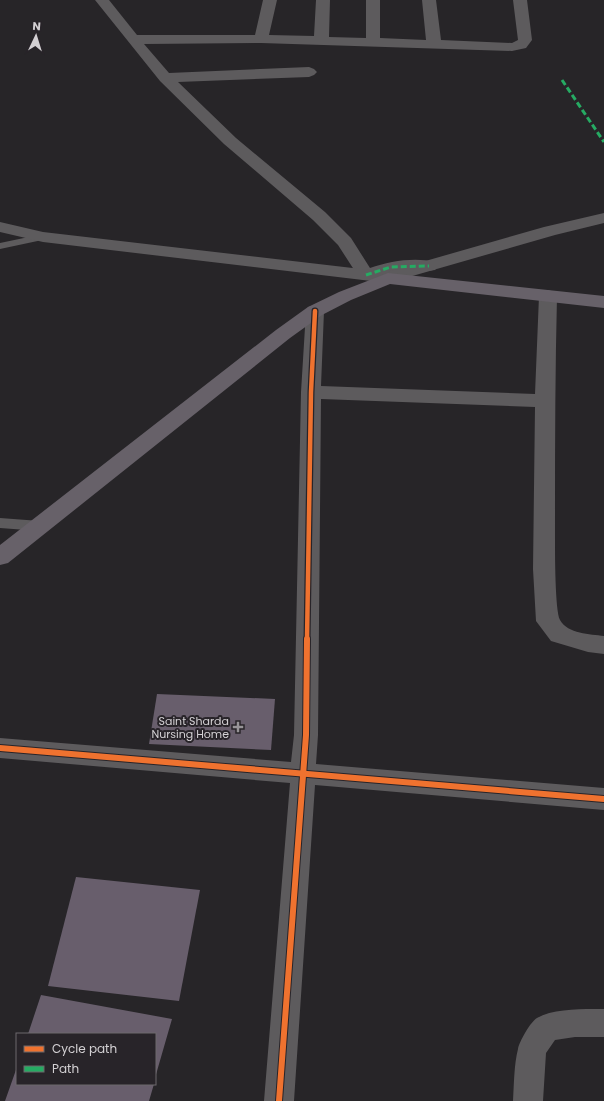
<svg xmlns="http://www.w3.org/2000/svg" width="604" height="1101" viewBox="0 0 604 1101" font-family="Poppins,sans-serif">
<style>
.building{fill:#685e6c}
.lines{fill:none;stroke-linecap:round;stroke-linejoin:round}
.lane{fill:#5d5b5d;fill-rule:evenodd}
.street{fill:#5d5b5d;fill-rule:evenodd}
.secondary{fill:#5d5b5d;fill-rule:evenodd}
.primary{fill:#676169;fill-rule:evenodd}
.quiet{stroke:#26ab63;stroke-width:3;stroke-dasharray:6 3;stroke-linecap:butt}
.cycleway-far1-casing{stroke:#282429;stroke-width:7}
.cycleway-casing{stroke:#282429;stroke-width:8}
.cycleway-far1{stroke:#ef722f;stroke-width:4.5}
.cycleway{stroke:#ef722f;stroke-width:6}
.poi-dot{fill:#979497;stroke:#282429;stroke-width:1.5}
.labels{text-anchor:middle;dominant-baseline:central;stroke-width:4;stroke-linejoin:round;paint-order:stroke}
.poi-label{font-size:11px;fill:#d3d0d3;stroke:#282429;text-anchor:end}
</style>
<rect width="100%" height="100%" fill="#272528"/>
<g class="building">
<polygon points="157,694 275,699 271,750 149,744"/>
<polygon points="76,877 200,890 179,1001 48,986"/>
<polygon points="41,995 172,1019 155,1078 155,1034 28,1034"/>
<polygon points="17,1067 17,1084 154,1084 149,1101 5,1101"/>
</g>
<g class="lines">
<g class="lane">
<polygon points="43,234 47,235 48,237 47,239 0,249 0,243"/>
<polygon points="0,518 40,521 45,523 46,526 45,529 40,531 0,528"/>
</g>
<g class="street">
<path d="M95 0H109L137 35H255L263 0H277L269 35 314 36 316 0H330L329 37 366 38V0H380V38L426 40 422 0H436L441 40 512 43 518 40 513 0H527L532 40 526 48 512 51 261 43 144 44 169 73 309 67 314 69 317 72 314 75 309 77 178 82 236 138 325 212 351 238 370 268C390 261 415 257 435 262L438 266 435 270C421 273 405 269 391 273 380 276 371 282 360 279L338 245 313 220 224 144 160 81Z"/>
<path d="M548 290 554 292 557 296C555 377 555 458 555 539 555 552 555 611 560 620 568 634 590 634 604 636V654L588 652 551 641 536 621 533 569 535 407 321 399 318 735 316 764 604 788V810L315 785 294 1101H264L290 783 0 758V738L291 762 294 735 301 392 306 311 308 307 315 305 322 307 324 311 321 386 535 394 539 296 542 292Z"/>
<path d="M604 1009V1037H575L555 1040 546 1053 543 1101H513C514 1085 514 1064 518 1049 519 1042 531 1021 537 1018 554 1008 585 1009 604 1009Z"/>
</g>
<polygon class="secondary" points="604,213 604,223 555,235 388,283 43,242 0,232 0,222 43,232 387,272 544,227"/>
<polygon class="primary" points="388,273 604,296 604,308 390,284 351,300 322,315 290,338 8,563 0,565 0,545 276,330 308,307 339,292"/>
<g class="quiet">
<polyline points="562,80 604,142"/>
<polyline points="366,275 391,267 429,266"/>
</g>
<defs>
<polyline id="cycleway-far1" points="307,640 311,392 315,311"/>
<g id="cycleway">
<polyline points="0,748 604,799"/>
<polyline points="279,1101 306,735 307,639"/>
</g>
</defs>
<use href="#cycleway-far1" class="cycleway-far1-casing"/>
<use href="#cycleway" class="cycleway-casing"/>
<use href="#cycleway-far1" class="cycleway-far1"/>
<use href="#cycleway" class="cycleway"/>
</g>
<path class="poi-dot" d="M236 721h4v4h4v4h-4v4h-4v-4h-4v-4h4z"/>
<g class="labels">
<g class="poi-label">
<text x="229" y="721">Saint Sharda<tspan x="229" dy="13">Nursing Home</tspan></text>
</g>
</g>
<rect x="16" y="1033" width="140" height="52" fill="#282429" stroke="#6c696d"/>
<rect x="24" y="1046" width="20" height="6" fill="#ef722f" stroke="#6c696d"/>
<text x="52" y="1053" font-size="12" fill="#d3d0d3">Cycle path</text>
<rect x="24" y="1066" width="20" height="6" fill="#26ab63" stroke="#6c696d"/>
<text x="52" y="1073" font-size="12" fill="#d3d0d3">Path</text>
<g transform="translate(36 36) rotate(4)" stroke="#282429" stroke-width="3" paint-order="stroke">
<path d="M0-3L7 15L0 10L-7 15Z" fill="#d3d0d3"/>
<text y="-6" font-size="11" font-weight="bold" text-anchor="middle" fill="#d3d0d3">N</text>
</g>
</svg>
